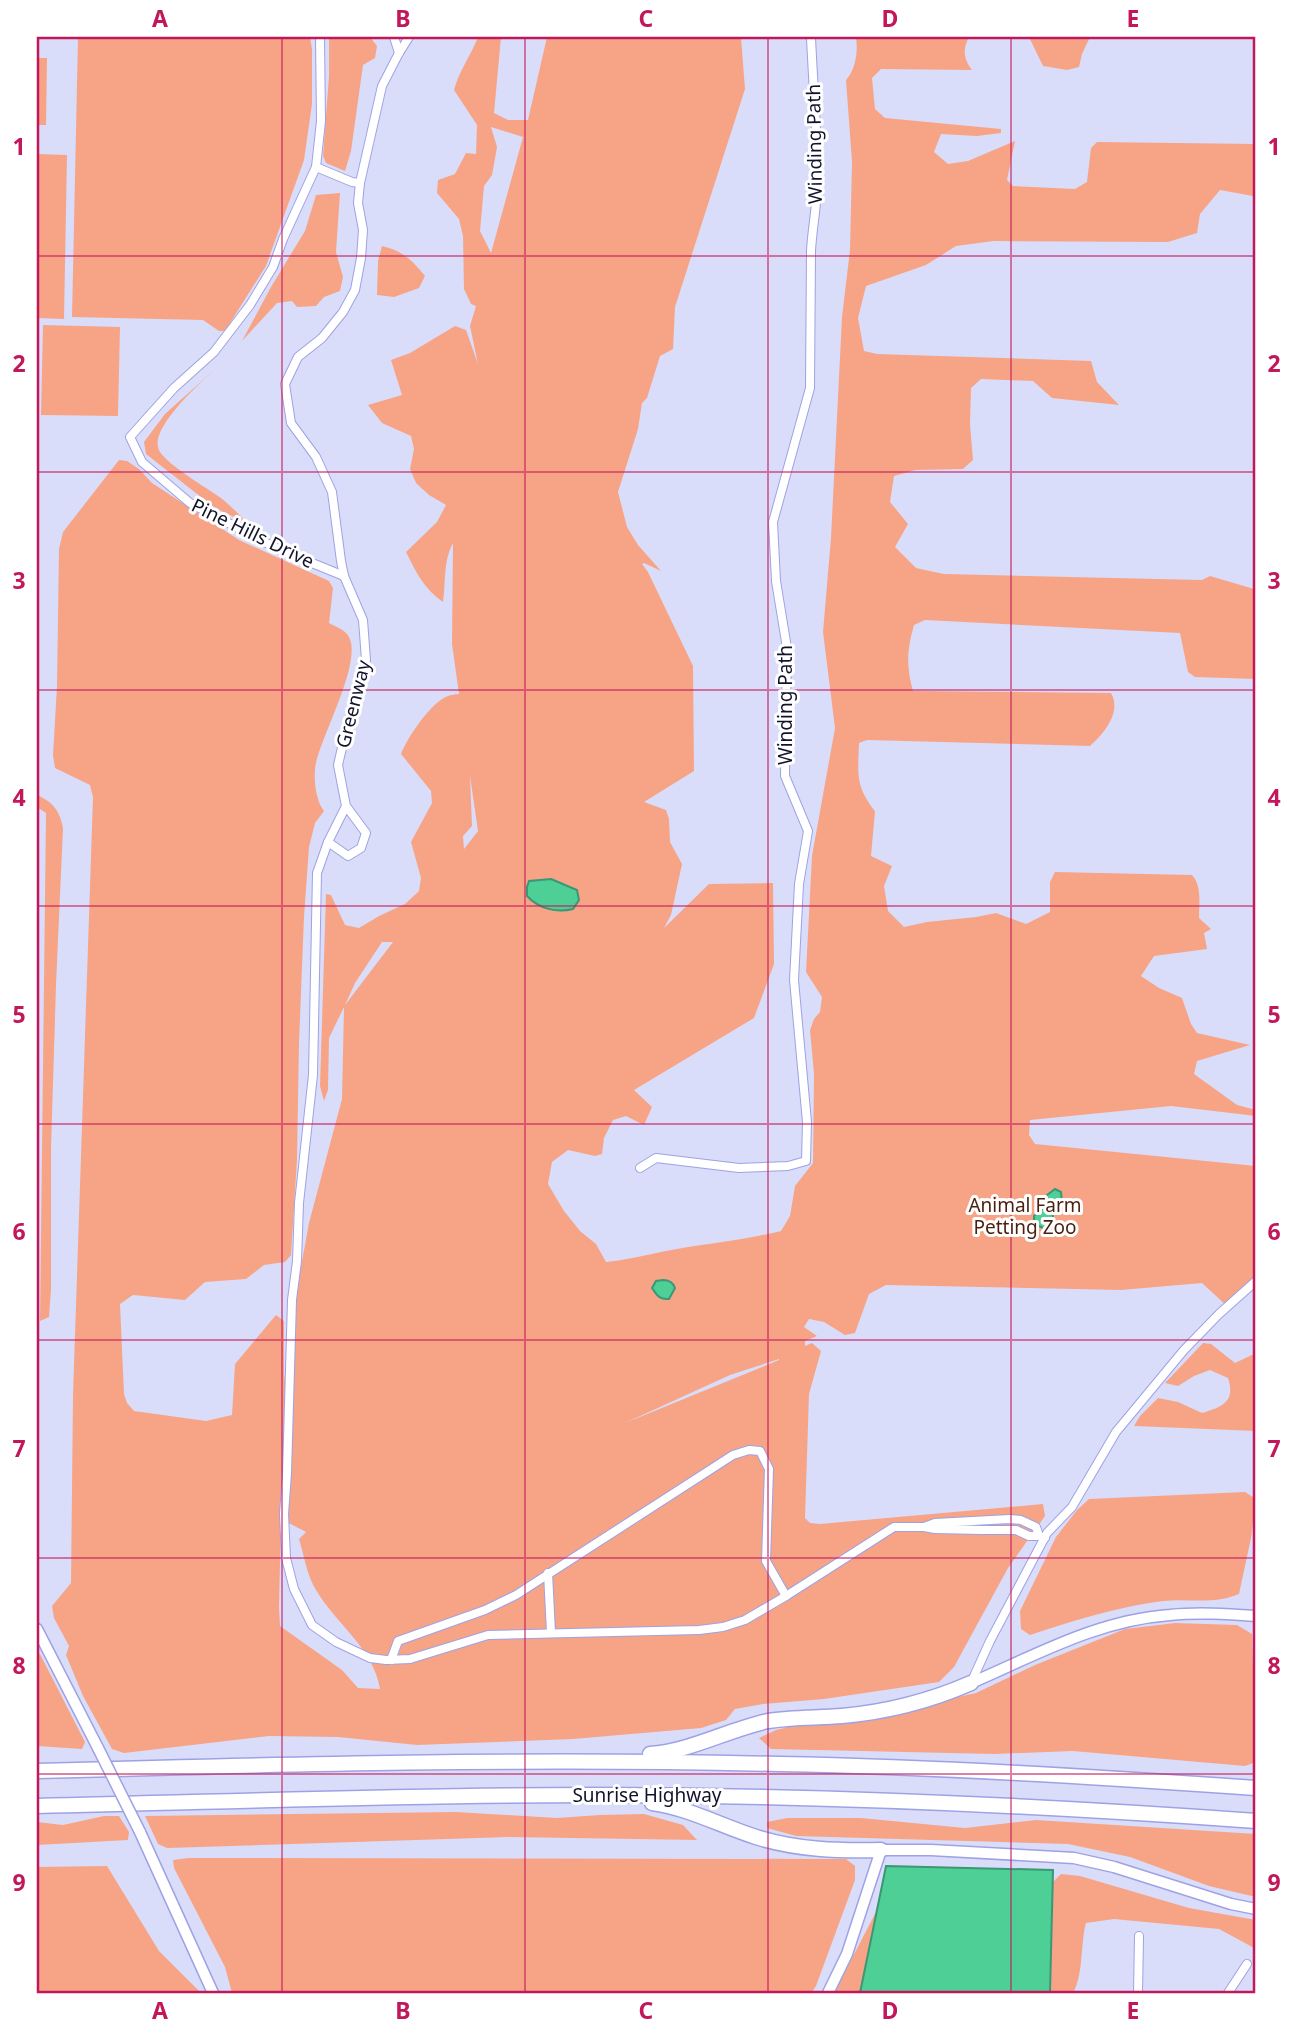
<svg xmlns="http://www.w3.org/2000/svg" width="1293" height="2030" viewBox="0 0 1293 2030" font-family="'Noto Sans',sans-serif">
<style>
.green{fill:#f7a486;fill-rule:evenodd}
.water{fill:#4dcf95;stroke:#3b9775;stroke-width:2}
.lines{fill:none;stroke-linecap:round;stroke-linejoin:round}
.street-casing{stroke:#9ea2e4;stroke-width:10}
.secondary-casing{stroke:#9ea2e4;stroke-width:13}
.highway-casing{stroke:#9ea2e4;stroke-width:17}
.street{stroke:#fff;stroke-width:8}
.secondary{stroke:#fff;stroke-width:10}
.highway{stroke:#fff;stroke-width:14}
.secondary-bridge-casing{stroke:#9ea2e4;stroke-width:13;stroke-linecap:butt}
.secondary-bridge{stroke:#fff;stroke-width:10}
.grid{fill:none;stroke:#c2185b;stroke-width:2;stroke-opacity:0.55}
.labels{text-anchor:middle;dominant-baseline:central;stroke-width:6;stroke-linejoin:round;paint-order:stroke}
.street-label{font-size:19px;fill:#12132b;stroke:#fff}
.park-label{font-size:19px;fill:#491f0f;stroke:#fff}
.neatline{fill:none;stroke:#c2185b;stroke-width:2.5}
.grid-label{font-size:23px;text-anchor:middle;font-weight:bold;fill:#c2185b}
</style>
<rect width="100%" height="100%" fill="#daddf9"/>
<g class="green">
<polygon points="78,37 310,37 312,49 312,104 304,160 266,266 225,331 219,331 203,320 72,317"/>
<polygon points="329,37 370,37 377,46 375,58 363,65 351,151 345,171 326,163 323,156 329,76"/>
<path d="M478 37H501L494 113 508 120H528L547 37H741L745 89 675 307 673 349 660 356 647 398 642 403 638 429 618 492 627 527 638 545 661 571 644 563 642 564 648 572 693 666 694 771 644 802 666 810 669 819 670 842 682 864 671 915 664 928 709 884 773 883 774 964 754 1018 634 1090 652 1107 644 1125 626 1116 613 1120 604 1138 602 1154 595 1156 568 1150 552 1162 548 1184 564 1211 580 1231 596 1244 606 1262C625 1260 642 1256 661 1252 701 1244 741 1241 781 1231L790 1216 795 1186 813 1163 814 1074 810 1030 814 1019 820 1012 822 997 806 972 812 856 835 728 823 632 831 538 842 317 850 250 852 162 846 80C856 69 858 51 856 37H969C962 50 964 59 972 70L881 69 872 78 875 109 885 118 1001 129V133L977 136 941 134 934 152 948 164 968 161 1015 141 1007 180 1013 186 1075 189 1087 182 1091 148 1097 142 1256 144V206L1253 196 1220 190 1200 214 1197 233 1168 242 994 241 956 246 926 265 866 286 858 318 864 351 877 354 1091 361 1097 382 1119 405 1052 398 1033 381 981 379 971 388 970 424 973 460 963 469 915 470 894 476 890 502 908 524 895 547 916 568 944 574 1202 580 1210 576 1254 589 1256 594V679L1195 677 1188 672 1180 633 925 620 914 625C907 650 906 666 913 691L1111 693C1122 712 1104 734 1090 746L867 740 859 743C858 773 855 786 875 811L871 856 892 866 884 886 888 911 904 927 927 922 976 917 996 913 1026 924 1050 912V882L1055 872 1192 875C1202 886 1199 903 1199 918L1211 929 1204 933 1207 949 1154 956 1141 976 1159 988 1182 998 1191 1024 1197 1033 1250 1045 1197 1061 1194 1074 1237 1105 1256 1110V1116L1171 1106 1030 1120 1029 1135 1035 1144 1256 1166V1281L1228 1307 1202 1283 1121 1290 886 1285 869 1294 855 1333 845 1335 824 1322 809 1319 804 1327 817 1336 805 1341V1346L812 1343 821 1351 809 1394 805 1518 810 1523 820 1524 1043 1504 1045 1516 1008 1568 954 1667 939 1682 824 1699 763 1704 735 1709 726 1720 701 1728 573 1739 417 1745 338 1737 269 1736 124 1753 112 1749 83 1696 66 1655 69 1646 54 1618 52 1606 71 1583 73 1395 93 797 90 785 55 768 53 755 57 686 59 549 63 532 119 460 127 461 139 469 152 483 239 540 329 581 333 588 329 623C334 626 343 629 347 634 367 657 317 742 315 769 314 783 316 800 324 811L315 823 309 847 304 917 299 1043 297 1159 291 1255 285 1262 264 1265 246 1279 205 1282 185 1300 133 1295 120 1304 124 1394 127 1403 134 1411 206 1421 232 1415 235 1364 276 1315 284 1321V1382L295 1300 309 1223 342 1099 344 1007 329 1038 328 1090 324 1101 320 1086 326 894 331 895 345 925 359 928 379 916 405 904 419 891 421 878 411 842 432 803 431 791 401 754C407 738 431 702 448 696 450 695 458 694 459 694L452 644 453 543C443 561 446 582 443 602 424 589 416 572 406 552L437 522 446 505 429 495 416 483 410 469 414 449 411 436 382 423 368 405 402 395 391 360 410 353 455 326 466 330 478 364 470 326 476 306 471 304 464 289 463 236 459 219 437 193 438 180 455 174 466 153 476 154 477 125 454 90C459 71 471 55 478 37ZM491 127 523 137 491 253 480 231 484 186 492 175 497 147ZM470 776 478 831 464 849 463 836 472 826ZM382 942H393L345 1005 355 983ZM779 1359V1360L625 1423 730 1375ZM281 1519 306 1532 299 1539C304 1555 307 1576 316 1590 336 1624 374 1649 380 1689L358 1688 342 1670 280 1626 279 1607Z"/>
<polygon points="1029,37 1090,37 1082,54 1079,67 1067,70 1043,66"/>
<polygon points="37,58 47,58 46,125 37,125"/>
<polygon points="37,154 67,155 64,319 37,318"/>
<polygon points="340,193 336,252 343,277 340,291 324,297 316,306 297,307 292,301 277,303 242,341 271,287 305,231 316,195"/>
<path d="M382 246C403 251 412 260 425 276L419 288 394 297 377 295 378 261Z"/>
<polygon points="43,325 120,327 118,416 41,415"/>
<path d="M231 355C215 370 144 428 160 452 169 466 207 488 221 498 231 506 240 516 249 524L215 508 146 454 144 442 165 414Z"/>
<path d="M37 795C53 802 60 811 63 828L56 985 51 1149V1289L49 1317 40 1321 46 813 37 807Z"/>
<path d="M1203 1343 1211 1344 1235 1363 1256 1353V1431L1134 1426 1140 1416 1158 1398 1178 1402 1202 1413C1222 1407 1236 1402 1228 1378L1210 1370 1194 1376 1178 1386 1165 1383Z"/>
<path d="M1245 1492 1256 1499 1251 1538 1239 1594C1214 1605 1189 1598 1163 1601 1117 1607 1075 1620 1030 1635L1021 1629 1020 1611 1056 1537 1077 1510 1089 1499Z"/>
<polygon points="1175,1623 1237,1625 1252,1634 1256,1762 1245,1766 1073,1751 995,1754 771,1749 759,1738 776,1730 796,1725 835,1724 976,1693 1035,1665 1125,1629"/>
<polygon points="40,1654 85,1742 82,1749 37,1746 37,1656"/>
<polygon points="456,1812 557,1818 600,1815 644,1814 683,1825 697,1840 509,1837 167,1848 158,1844 145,1816"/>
<polygon points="104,1816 119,1816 129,1832 128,1840 37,1845 37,1822 63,1825"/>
<polygon points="787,1818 861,1818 965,1828 1036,1820 1256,1834 1256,1897 1209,1886 1130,1857 1068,1844 796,1836 767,1828 767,1822"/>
<polygon points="188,1858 846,1859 855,1866 855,1880 816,1986 811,1993 232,1993 225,1967 174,1868 173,1860"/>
<polygon points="107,1866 159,1951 201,1993 37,1993 37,1867"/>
<path d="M1061 1874 1080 1876 1189 1908 1256 1920V1949L1219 1929 1114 1919 1086 1923C1080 1945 1084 1973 1073 1993H834L893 1879 1044 1891Z"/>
</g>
<g class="water">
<path d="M551 879 577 890 579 900 573 909C557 913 539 909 527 896V887L529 881Z"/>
<polygon points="1055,1189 1061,1192 1062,1201 1052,1212 1053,1217 1049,1227 1043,1228 1034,1224 1034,1216 1043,1208 1047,1195"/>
<path d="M663 1280C669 1280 673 1282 675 1288L669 1299C659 1300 657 1295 652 1288L656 1281Z"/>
<polygon points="886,1866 1053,1870 1050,1993 860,1993"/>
</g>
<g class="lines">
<defs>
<g id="street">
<polyline points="320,37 321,121 316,167 283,239 273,267 250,305 214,352 174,388 130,437 142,462 190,503 280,550 344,576"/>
<polyline points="394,37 399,53"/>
<polyline points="316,167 352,182 360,183 382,86 399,53 409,37"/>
<polyline points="346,806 328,842 348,856 361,848 366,833 346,806 338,765 348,722 360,691 366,660 363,620 344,576 341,561 332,492 316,457 291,423 285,384 298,357 322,338 343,312 355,290 361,258 363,230 358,203 360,183"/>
<polyline points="328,842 317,873 313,1075 299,1203 297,1261 292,1300 287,1473 284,1514 286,1558 294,1589 312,1625 336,1642 370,1658 386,1660 410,1659 488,1635 699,1630 723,1627 745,1620 786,1596 894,1527 924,1527 935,1529 982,1530 1016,1530 1029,1536 1039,1536 1045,1538"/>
<path d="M640 1168 656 1158 739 1168 788 1166 806 1161 807 1122 794 980 799 884 808 831 785 776 787 648 776 581 773 522 810 388 811 251C812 229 817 207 817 185 818 136 813 86 811 37"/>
<polyline points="924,1527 935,1523 1010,1519 1021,1520 1036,1527 1039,1536"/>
<polyline points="548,1573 551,1633"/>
<polyline points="391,1660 398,1641 485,1610 516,1595 733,1455 749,1450 760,1451 769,1469 766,1561 786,1596"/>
<polyline points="971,1683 990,1641 1047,1533 1072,1507 1116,1432 1184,1350 1219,1314 1256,1281"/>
<polyline points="1138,1993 1139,1936"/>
<polyline points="1228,1993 1247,1964"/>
</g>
<g id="secondary">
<polyline points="37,1629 98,1748"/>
<path d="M971 1683C1036 1655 1098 1620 1170 1615 1198 1612 1227 1614 1256 1616"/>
<polyline points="140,1832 213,1993"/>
<polyline points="828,1993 847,1954 881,1850 931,1850 1074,1858 1114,1867 1231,1904 1256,1909"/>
</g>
<g id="highway">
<path d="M650 1754C691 1751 727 1730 768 1721 792 1717 817 1718 842 1716 886 1712 930 1701 971 1683"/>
<path d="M37 1771C284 1764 531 1758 779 1764 938 1767 1097 1777 1256 1788"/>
<path d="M652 1803C689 1808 721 1826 756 1837 797 1850 839 1851 881 1850"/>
<path d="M37 1806C221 1802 405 1795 589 1795 811 1795 1034 1805 1256 1821"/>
</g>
</defs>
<use href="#street" class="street-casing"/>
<use href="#secondary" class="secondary-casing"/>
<use href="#highway" class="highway-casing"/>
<use href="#street" class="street"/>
<use href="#secondary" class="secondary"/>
<use href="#highway" class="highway"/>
<defs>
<polyline id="secondary-bridge" points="98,1748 140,1832"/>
</defs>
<use href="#secondary-bridge" class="secondary-bridge-casing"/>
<use href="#secondary-bridge" class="secondary-bridge"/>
</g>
<path class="grid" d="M282 37V1993M525 37V1993M768 37V1993M1011 37V1993M37 256H1256M37 472H1256M37 690H1256M37 906H1256M37 1124H1256M37 1340H1256M37 1558H1256M37 1774H1256"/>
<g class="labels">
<g class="street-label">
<text transform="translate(814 144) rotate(-91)">Winding Path</text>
<text transform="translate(253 533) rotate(26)">Pine Hills Drive</text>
<text transform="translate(353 704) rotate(-76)">Greenway</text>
<text transform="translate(785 705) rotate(-90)">Winding Path</text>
<text x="647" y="1795">Sunrise Highway</text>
</g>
<g class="park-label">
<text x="1025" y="1205">Animal Farm<tspan x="1025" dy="22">Petting Zoo</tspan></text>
</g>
</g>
<rect width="1293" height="2030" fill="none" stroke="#ffffff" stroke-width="77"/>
<rect x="38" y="38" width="1216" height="1954" class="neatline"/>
<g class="grid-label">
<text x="160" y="27">A</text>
<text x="403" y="27">B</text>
<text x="646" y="27">C</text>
<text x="890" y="27">D</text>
<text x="1133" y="27">E</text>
<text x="19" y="155">1</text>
<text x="1274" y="155">1</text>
<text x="19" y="372">2</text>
<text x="1274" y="372">2</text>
<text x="19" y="589">3</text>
<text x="1274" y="589">3</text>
<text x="19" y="806">4</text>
<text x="1274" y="806">4</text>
<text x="19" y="1023">5</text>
<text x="1274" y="1023">5</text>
<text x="19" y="1240">6</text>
<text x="1274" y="1240">6</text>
<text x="19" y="1457">7</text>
<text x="1274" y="1457">7</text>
<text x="19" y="1674">8</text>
<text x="1274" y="1674">8</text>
<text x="19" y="1891">9</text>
<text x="1274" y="1891">9</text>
<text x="160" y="2019">A</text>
<text x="403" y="2019">B</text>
<text x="646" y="2019">C</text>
<text x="890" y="2019">D</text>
<text x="1133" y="2019">E</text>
</g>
</svg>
